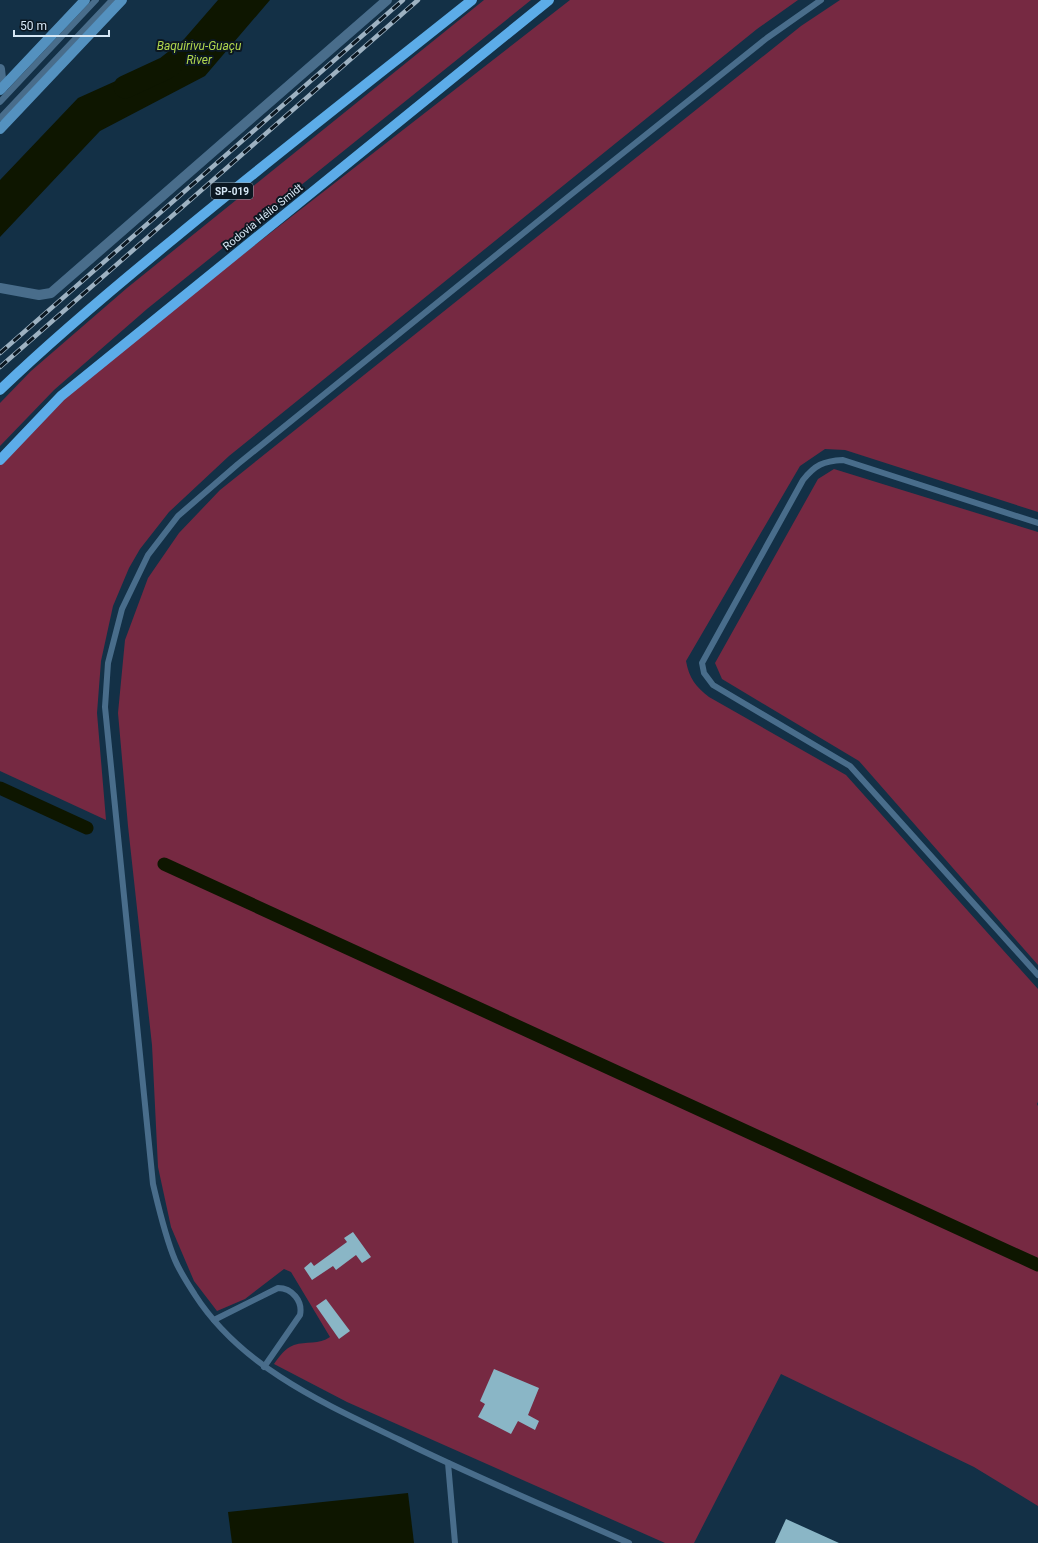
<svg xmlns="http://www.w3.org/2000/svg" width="1038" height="1543" viewBox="0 0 1038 1543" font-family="Roboto,sans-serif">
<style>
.green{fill:#762942}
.water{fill:#0e1600}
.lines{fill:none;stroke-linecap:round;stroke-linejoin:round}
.canal{stroke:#0e1600;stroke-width:13}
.river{stroke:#0e1600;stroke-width:23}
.building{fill:#8ab6c6}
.service{stroke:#496d8b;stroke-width:6}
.minor{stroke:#496d8b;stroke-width:10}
.secondary{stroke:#5491bf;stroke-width:10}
.primary{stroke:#5cace8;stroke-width:10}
.rail-casing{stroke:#9eb2c2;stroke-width:4.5}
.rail{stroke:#0b1721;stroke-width:3;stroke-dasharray:9;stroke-linecap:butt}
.labels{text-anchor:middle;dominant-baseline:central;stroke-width:4;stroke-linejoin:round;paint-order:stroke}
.shield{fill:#0b1721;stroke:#99a9b5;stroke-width:1}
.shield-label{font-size:10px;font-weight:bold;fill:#d6e7f5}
.street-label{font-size:11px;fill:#d6e7f5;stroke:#0b1721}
.water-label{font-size:12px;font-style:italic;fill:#b1d74d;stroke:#0b1721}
</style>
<rect width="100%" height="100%" fill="#133046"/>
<g class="green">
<polygon points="484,0 531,0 147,309 54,390 0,446 0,403 31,371 127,288"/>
<polygon points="570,0 798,0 757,29 229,456 169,512 140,549 129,568 113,606 101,661 97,713 106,820 0,771 0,460 61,396"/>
<path d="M840 0H1038V512L845 450 825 449 800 466 686 661C689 678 696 687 709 697L846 775 1038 989V1102L1037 1104 1038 1106V1506L974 1467 781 1374 694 1543H665L347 1402 274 1364C279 1357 285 1348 294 1345 306 1341 319 1345 330 1337L291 1272 284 1269 245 1299 217 1311 194 1281 171 1227 158 1167 152 1045 128 826 118 713 125 640 148 578 179 533 220 490 801 26Z"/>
<polygon points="834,469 1038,532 1038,965 859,761 722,679 715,663 818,479"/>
</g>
<g class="water">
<path d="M218 0H270L205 76 100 131 0 237V180L78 98 138 71 144 76C161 72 168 72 172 53Z"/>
<polygon points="408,1493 414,1543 232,1543 228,1512"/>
</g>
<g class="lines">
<g class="canal">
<polyline points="0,788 87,828"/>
<polyline points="164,864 1038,1265"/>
</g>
<polyline class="river" points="125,87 166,68 189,50"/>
</g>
<g class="building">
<polygon points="353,1232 371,1257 362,1263 356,1255 336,1270 333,1266 312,1280 304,1268 311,1262 314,1266 347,1242 344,1238"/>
<polygon points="326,1299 350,1331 339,1339 316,1306"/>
<polygon points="494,1369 539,1388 528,1415 539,1421 535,1430 518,1421 511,1434 478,1417 485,1404 480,1401"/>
<polygon points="786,1519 839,1543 775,1543"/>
</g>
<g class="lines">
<g class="service">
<polyline points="0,102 96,0"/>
<polyline points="0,118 112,0"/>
<path d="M1038 523 843 460C823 461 815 465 803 480L702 663 704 673 713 685 850 766 1038 975"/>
<path d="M214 1320 278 1288C292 1288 303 1301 300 1315L264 1367"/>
<polyline points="448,1463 455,1543"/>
<path d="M629 1543C552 1509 475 1477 400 1440 325 1404 242 1368 195 1295 188 1284 180 1272 175 1260 165 1236 159 1209 153 1184L105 707 108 663 122 609 148 555 178 516 238 464 568 197 767 38 821 0"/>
</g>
<g class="minor">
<polyline points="0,69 2,88"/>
<polyline points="0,288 39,295 51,293 387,0"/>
</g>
<g class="secondary">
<polyline points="0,90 85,0"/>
<polyline points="0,129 122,0"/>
</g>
<g class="primary">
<path d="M0 390C56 336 116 286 176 237 274 156 373 79 472 0"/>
<polyline points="0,460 61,396 549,0"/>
</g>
<defs>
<g id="rail">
<polyline points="0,353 403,0"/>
<polyline points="0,367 418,0"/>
</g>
</defs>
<use href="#rail" class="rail-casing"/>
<use href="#rail" class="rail"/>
</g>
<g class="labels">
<rect class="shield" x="211" y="183" width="42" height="16" rx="3"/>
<g class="shield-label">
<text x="232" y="191">SP-019</text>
</g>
<g class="street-label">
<text transform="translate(263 217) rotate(-39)">Rodovia Hélio Smidt</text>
</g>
<g class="water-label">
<text x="199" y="46">Baquirivu-Guaçu<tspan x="199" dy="14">River</tspan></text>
</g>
</g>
<path d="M14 30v6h95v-6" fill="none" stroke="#d6e7f5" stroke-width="2"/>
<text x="20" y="30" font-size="12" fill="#d6e7f5" stroke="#0b1721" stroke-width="3" paint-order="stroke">50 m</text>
</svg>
